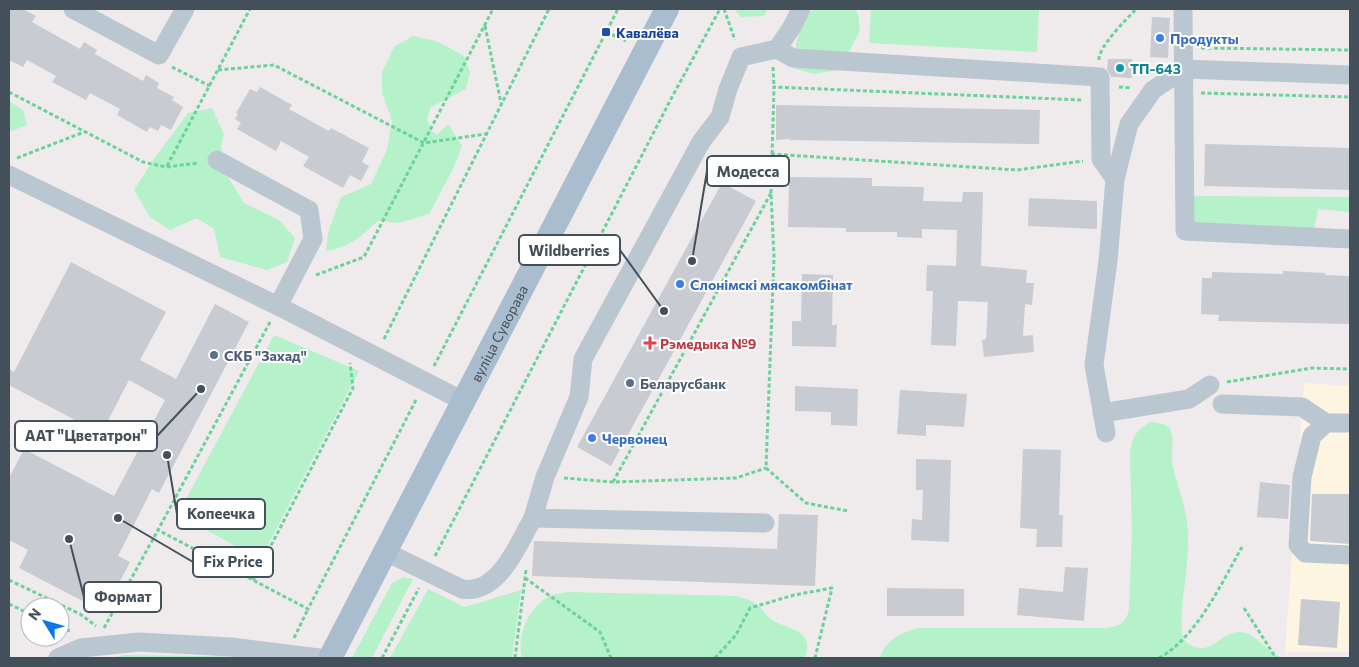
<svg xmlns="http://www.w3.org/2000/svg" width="1359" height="667" viewBox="0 0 1359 667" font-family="Commissioner,sans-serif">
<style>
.commercial{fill:#fdf4e1}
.green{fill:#b5f1c9}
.building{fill:#c8cbd1}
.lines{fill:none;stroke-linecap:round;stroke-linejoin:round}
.path{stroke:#6bd29a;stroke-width:3;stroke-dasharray:4 2.5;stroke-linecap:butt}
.minor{stroke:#bbc7d0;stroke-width:19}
.major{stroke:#a9bdce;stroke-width:24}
.transit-dot{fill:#1a4fb4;stroke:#fff;stroke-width:2}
.shop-dot{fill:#3f7fe0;stroke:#fff;stroke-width:2}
.culture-dot{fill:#0f9aa8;stroke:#fff;stroke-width:2}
.health-dot{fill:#e0444e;stroke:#fff;stroke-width:2}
.service-dot{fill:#5c6f8a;stroke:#fff;stroke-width:2}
.labels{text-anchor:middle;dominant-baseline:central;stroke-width:4;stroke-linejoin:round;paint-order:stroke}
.transit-label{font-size:14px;font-weight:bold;fill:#164399;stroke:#fff;text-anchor:start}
.shop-label{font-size:14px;font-weight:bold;fill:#366cbe;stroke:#fff;text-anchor:start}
.culture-label{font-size:14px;font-weight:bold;fill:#0d838f;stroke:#fff;text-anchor:start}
.street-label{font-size:14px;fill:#43505a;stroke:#fff}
.health-label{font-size:14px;font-weight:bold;fill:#be3a42;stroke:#fff;text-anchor:start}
.service-label{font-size:14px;font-weight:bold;fill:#4e5e75;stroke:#fff;text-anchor:start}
.leader{fill:none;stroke:#43505a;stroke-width:2}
.callout-dot{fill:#43505a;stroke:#fff;stroke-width:2}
.callout{fill:#fff;stroke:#43505a;stroke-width:2}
.callout-label{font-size:15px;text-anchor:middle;font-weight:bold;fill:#43505a}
</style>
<rect width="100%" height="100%" fill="#efebec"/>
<polygon class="commercial" points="1304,383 1350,386 1350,652 1285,652"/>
<g class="green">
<polygon points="734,9 768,9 764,16 741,17"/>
<path d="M815 9H853L858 13 860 31 839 70 813 74 793 68C795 50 798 18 815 9Z"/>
<polygon points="871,9 1039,9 1037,52 869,43"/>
<path d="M413 36 436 41 464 56 470 72 466 89 431 107 427 118 431 130 437 135 448 124 462 146 453 169 429 214 399 223 378 221C360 237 350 247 326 251L328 233 341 197 371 184 387 150 392 121 382 93V72L394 47Z"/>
<polygon points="9,101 23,110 27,125 12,131 9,130"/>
<polygon points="212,108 224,134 221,146 228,177 244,203 279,220 295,238 287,262 267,270 220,257 214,229 197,218 170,230 150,217 134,190 156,156 188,113"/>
<polygon points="1193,196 1350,197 1350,212 1318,209 1314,229 1193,222"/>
<polygon points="274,335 359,371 260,560 178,514"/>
<path d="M1150 422C1184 423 1168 445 1173 467 1176 482 1182 496 1185 511 1191 537 1187 564 1184 590 1183 602 1178 634 1186 642 1188 644 1191 645 1193 646 1212 655 1223 630 1241 632 1254 634 1259 642 1269 650 1273 653 1278 656 1282 658H880C884 641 902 632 918 628H1105C1119 627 1128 622 1129 607L1132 532 1130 454C1132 437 1136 431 1150 422Z"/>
<polygon points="403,577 413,579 372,658 352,658 392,583"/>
<polygon points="428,589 465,607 521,590 512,658 390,658"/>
<path d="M568 592 736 596C747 599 756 601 763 610 766 614 767 617 771 619 786 630 816 628 805 658H522C516 635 529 605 552 595 557 594 563 593 568 592Z"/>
<polygon points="126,655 268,657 110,658"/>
</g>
<g class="building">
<polygon points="9,9 23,9 36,16 32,22 80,49 84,42 97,50 95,54 143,81 146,75 159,83 157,88 174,97 172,100 183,107 171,130 161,125 158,131 150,127 147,132 117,115 120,109 90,93 86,100 52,82 56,76 27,60 23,67 9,60"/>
<polygon points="1152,17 1170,18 1168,58 1150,57"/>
<polygon points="1108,59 1132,59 1132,78 1111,77 1107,69"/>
<polygon points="260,87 292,105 289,109 329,131 331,128 369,148 362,162 369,166 361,181 350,175 343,188 303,166 309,157 281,141 276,151 237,129 241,123 235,119 238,114 236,113 250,89 257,92"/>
<polygon points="776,105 1040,110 1039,144 789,140 789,139 776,140"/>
<polygon points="1205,144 1350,148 1350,190 1204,186"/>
<polygon points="789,177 872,178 872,186 924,187 923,201 962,202 963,192 983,192 981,266 1027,270 1026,283 1034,283 1032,305 1025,304 1023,336 1033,335 1034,352 984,357 982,340 986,339 988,302 958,301 956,346 931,345 933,291 926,291 927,265 956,266 957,230 922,229 922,238 897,237 897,232 846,232 846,228 788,227"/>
<polygon points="722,183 756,201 611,466 577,447"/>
<polygon points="1029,198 1097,201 1097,229 1028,226"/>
<polygon points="71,262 166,312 140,360 176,379 215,304 249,322 159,493 152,489 118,556 130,562 104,612 19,568 28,550 9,540 9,478 24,449 114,496 165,400 129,380 101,434 9,385 9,369 14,372"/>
<polygon points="1283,271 1325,273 1325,275 1350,276 1350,324 1218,321 1219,315 1201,314 1202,278 1212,278 1212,272 1283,274"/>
<polygon points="802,274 833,275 832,325 837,325 836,347 792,346 792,321 801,321"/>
<polygon points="795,386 858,389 857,426 831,425 831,412 795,411"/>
<polygon points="900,390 967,394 964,427 926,425 926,436 897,434"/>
<polygon points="1023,449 1061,450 1059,515 1063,515 1062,547 1036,547 1037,529 1020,528"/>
<polygon points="916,459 951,460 949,542 911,540 912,519 922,520 923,490 916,490"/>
<polygon points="1260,482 1290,485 1288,519 1257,517"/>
<polygon points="1312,494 1350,494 1350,544 1310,541"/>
<polygon points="779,514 818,515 815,586 532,576 534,541 777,549"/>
<polygon points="1065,567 1088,568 1084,621 1017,615 1019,588 1063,592"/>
<polygon points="887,588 964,589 964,616 887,616"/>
<polygon points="1301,599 1340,602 1337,648 1298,645"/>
</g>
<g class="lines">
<g class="path">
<polyline points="724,9 735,40"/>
<polyline points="485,26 501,103"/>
<polyline points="606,32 626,41"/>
<polyline points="1201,48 1350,50"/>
<path d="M1099 60C1098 47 1127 19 1136 9"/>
<polyline points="172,67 210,86"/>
<polyline points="773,67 774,87"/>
<polyline points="218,70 274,65 424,143 486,134"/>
<polyline points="1119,87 1132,88"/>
<polyline points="9,92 143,162 166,167 199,163"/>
<polyline points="1201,93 1350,97"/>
<polyline points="771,154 1017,170 1083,161"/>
<polyline points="17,158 84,132"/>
<polyline points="167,166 250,9"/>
<polyline points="771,193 774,87 1082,100"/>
<polyline points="316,275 364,257 493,9"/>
<polyline points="270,322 158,530 308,609 417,398"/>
<polyline points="384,339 549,9"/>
<polyline points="434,366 618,9"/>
<polyline points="1227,382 1312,368 1350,369"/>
<polyline points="564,478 613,482 736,478 766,468"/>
<polyline points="613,482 771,193 774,257 766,468 806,503 848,511"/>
<polyline points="435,556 672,97 720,9"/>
<polyline points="525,578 600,632 611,658"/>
<polyline points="9,580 80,614 96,626"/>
<polyline points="253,580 353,388 350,363"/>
<polyline points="9,604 30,614"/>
<polyline points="1244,608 1276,658"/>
<polyline points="104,628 158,530"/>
<polyline points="60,629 65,631 71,630"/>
<polyline points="294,638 308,609"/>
<polyline points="382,658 419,588"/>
<polyline points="515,658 526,570"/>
<polyline points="715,658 736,635 750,608 794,595 832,588 815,658"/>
<path d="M1159 658C1197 637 1221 584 1242 547"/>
</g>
<g class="minor">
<polyline points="73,9 159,55 185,9"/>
<polyline points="1183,9 1185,231 1350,239"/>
<polyline points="777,49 793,58 1100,77 1101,159 1115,179 1108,261 1094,365 1106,433"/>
<polyline points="217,160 309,210 313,239 278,306"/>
<polyline points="9,175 278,306 463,401"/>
<polyline points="1115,179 1129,124 1153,90 1184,69 1350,75"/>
<polyline points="1222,404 1302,407 1326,423"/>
<polyline points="1102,413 1189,399 1210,385"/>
<polyline points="1350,423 1326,423 1312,436 1302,477 1298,545 1305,553 1350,555"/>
<polyline points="765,523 533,518 545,477 579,397 583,359 701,142 720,117 728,89 741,57 777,49 792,27 801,9"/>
<path d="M386 552 462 589C499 595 518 544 533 518"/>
<polyline points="58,658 81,648 139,642 231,647 319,658"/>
</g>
<path class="major" id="s1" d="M330 658 667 9"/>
</g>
<rect class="transit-dot" x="601" y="27" width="10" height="10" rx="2.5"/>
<g class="shop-dot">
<circle cx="1160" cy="38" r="5"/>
<circle cx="680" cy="284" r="5"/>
<circle cx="592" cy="438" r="5"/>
</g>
<circle class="culture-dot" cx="1120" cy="68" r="5"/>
<path class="health-dot" d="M647.5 335.5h5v5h5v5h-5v5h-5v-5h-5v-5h5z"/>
<g class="service-dot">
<circle cx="214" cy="355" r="5"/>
<circle cx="630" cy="383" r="5"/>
</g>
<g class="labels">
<g class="transit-label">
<text x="616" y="32">Кавалёва</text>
</g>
<g class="shop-label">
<text x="1170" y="38">Продукты</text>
<text x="690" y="284">Слонімскі мясакомбінат</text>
<text x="602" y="438">Червонец</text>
</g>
<g class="culture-label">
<text x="1130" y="68">ТП-643</text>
</g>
<g class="street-label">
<text stroke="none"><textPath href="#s1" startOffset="366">вуліца Суворава</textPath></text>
</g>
<g class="health-label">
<text x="660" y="343">Рэмедыка №9</text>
</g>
<g class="service-label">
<text x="224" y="355">СКБ "Захад"</text>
<text x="640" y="383">Беларусбанк</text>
</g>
</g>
<path class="leader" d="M692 261L707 171M664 311L620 250M201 389L157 436M167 455L177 514M118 518L193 562M69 539L84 597"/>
<g class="callout-dot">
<circle cx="692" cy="261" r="5"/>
<circle cx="664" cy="311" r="5"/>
<circle cx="201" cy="389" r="5"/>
<circle cx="167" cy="455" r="5"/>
<circle cx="118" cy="518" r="5"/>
<circle cx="69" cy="539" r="5"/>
</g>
<g class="callout">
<rect x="707" y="156" width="82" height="30" rx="5"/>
<rect x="519" y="235" width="101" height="30" rx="5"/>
<rect x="15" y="421" width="142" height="30" rx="5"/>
<rect x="177" y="499" width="88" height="30" rx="5"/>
<rect x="193" y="547" width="80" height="30" rx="5"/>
<rect x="84" y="582" width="77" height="30" rx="5"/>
</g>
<g class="callout-label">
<text x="748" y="177">Модесса</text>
<text x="569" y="256">Wildberries</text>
<text x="86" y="441">ААТ "Цветатрон"</text>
<text x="221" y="519">Копеечка</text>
<text x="233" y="567">Fix Price</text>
<text x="123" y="602">Формат</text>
</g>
<rect width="1359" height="667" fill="none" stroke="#43505a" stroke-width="20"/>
<g transform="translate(45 622) rotate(307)"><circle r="24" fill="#ffffff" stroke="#b4b9bd"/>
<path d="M0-4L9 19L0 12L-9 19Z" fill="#0b77e9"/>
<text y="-8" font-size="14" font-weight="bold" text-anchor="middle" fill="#43505a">N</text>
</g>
</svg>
